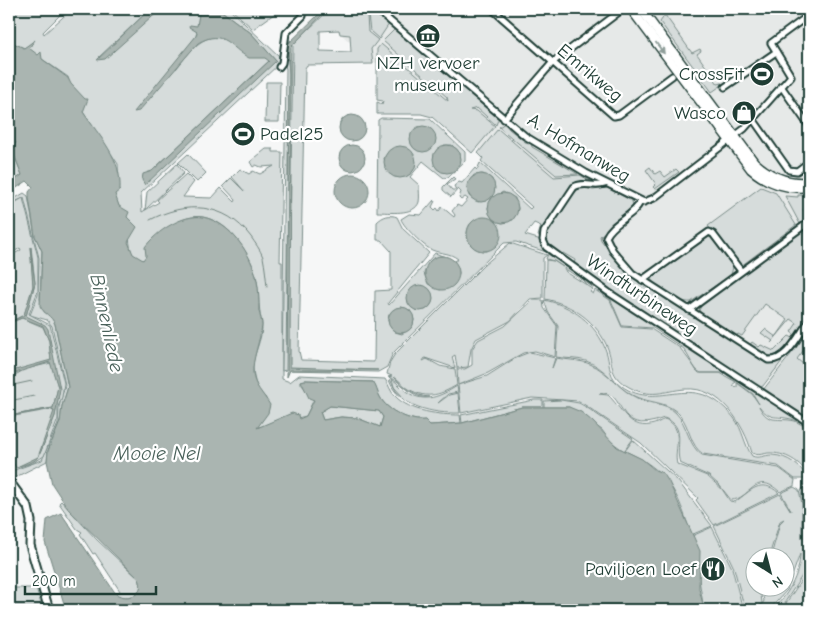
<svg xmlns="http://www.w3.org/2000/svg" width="818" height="619" viewBox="0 0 818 619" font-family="'Comic Neue',sans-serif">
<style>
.built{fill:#e6e9e8}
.green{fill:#d6dcdb;stroke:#7a8c88;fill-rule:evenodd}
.water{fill:#aab5b1;stroke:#72857f;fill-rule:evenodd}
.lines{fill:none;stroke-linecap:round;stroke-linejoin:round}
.stream{stroke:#72857f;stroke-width:1}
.street-casing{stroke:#1f3d34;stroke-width:9}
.secondary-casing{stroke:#1f3d34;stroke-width:11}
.primary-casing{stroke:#1f3d34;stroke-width:11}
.street{stroke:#fff;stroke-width:5}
.secondary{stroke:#fff;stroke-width:7}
.primary{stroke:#fff;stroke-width:8}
.oneway{fill:#8f9e9a}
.labels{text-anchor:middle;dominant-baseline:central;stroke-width:4.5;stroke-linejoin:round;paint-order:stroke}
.poi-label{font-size:19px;fill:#1f3d34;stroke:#fff;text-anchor:end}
.street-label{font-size:19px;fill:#1f3d34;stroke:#fff}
.water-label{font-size:20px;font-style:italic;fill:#49615a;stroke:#fff}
</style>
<rect width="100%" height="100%" fill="#f6f7f7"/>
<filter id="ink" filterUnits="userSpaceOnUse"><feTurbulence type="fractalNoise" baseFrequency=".02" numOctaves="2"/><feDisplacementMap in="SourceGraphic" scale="10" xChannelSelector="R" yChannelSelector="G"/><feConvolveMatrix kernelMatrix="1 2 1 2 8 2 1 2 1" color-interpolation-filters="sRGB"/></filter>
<g filter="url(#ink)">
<polygon class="built" points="318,9 809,9 809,369 789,355 771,378 626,295 565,206 558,216 378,63 373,63 322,17 322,11"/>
<g class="green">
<path d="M9 9H66L43 32 44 34 72 9H150L99 57 102 59 136 28 161 9H197L199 11 198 26 194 29 197 32 196 36 176 69C188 55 199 35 220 37L270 60 155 168 276 61 251 33 219 9H229L279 56V64L141 193 142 212 159 202 157 200 186 174 194 182 183 197 212 198 221 188 235 202 236 200 223 186 231 178 245 192 232 177 240 169 249 174 253 171 260 174 274 166 261 167 256 165 253 167 250 162 266 149H273V152H282L280 262H282V379L290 382 299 375 385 379C389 385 390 391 395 396 410 412 440 415 460 415L461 423 430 425 425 420C411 422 387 411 380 397 377 392 376 387 373 382L305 380 301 381V384L314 399 306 416 254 428 266 398C256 390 254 380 253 368 252 356 263 339 262 324 262 320 260 316 260 313 258 300 259 287 256 275 247 245 217 205 182 220 160 229 154 242 144 260L134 258C126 242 132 232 127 222 122 211 117 205 114 192L119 190 118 164 83 112 85 99 71 88 68 77 32 52 29 48 32 44 24 48 9 41Z"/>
<polygon points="231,9 281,9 253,29"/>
<path d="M323 9H358L367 16 368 32 378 40 371 49 373 64 307 65 305 68 300 304 299 351 301 360 374 362 375 291 391 290V251L381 240H377V222C383 216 390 214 397 217L403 229 429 253 388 303 389 305 435 253 455 261 458 259C449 252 441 254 432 250 424 247 403 226 401 219L409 214 421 215 434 200 435 201 432 207 435 210 437 208 439 211 442 207 454 217 455 215 452 211 457 205 461 207 468 199 465 197 461 200 459 198 461 192 458 189 451 197 443 190V187L453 177 455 179 447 184 452 190H456L454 186 459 182 462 183 475 168 477 170 480 163 530 209 532 207 481 161 483 158 478 153 498 129 554 177 580 175 596 184 581 182 574 184 541 237 538 236 541 226 534 223 525 235 541 240 549 253 516 242 504 243 393 353 387 367 378 372 288 370 293 44 326 13ZM339 30 340 34 350 35 351 52 320 51V31ZM483 174 492 179 494 190 489 199 478 202 469 196 467 185 474 175ZM503 192 515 198 518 209 513 220 502 223 492 218 488 208 491 199ZM481 218 494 221C505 232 500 244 487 251 471 252 462 238 470 224ZM440 256C451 256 458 263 459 273L454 285 440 290 428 284 424 273 431 260ZM421 286 430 290C433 299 434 305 425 310L409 304 408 299 411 290ZM401 307 410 310 414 320 412 327 402 334 395 332 388 321C388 314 393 308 401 307Z"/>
<polygon points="361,9 371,9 389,24 379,39 370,31 368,15"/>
<polygon points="665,15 692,53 700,49 701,51 697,54 718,84 722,83 722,85 712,92 660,22"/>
<polygon points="395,29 499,117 496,125 477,108 470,110 477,111 495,126 472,153 432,117 421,114 377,114 377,102 382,104 383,101 377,100 377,49 381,44 448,101 447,97 383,41"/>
<polygon points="291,40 287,49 289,74 286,370 282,371 286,69 284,61 286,44"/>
<polygon points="266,82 280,82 279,122 265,122"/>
<path d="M381 118 430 119 465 152V161L448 177 444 178 423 161 410 177 419 185C419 191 420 197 419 202 415 216 388 212 377 212L378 120ZM444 145H452L460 153V163L455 170 445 172 435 165 434 155ZM404 147 414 155 415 166 407 176 395 177 386 170 384 158 389 151Z"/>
<polygon points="505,123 509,129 528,144 531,143 532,147 578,174 556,175 499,127"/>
<polygon points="9,133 16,143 11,147 22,175 9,184"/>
<polygon points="188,154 206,173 197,182 178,163"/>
<polygon points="177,164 184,173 145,210 147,192"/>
<polygon points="650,167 655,174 660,171 665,177 676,169 679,172 655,189 653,187 656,184 646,170"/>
<path d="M582 187 593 190 607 188 632 201 633 206 630 211 600 236 601 240 620 264 633 277 763 361C785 370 796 341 807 328L763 386 759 388 604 286 574 264 575 260 563 253 561 255C555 251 546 246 546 238 545 230 574 189 582 187Z"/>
<polygon points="761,187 776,193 796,225 741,266 737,264 708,226"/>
<polygon points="24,193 28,196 35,236 42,251 40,299 44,312 51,316 55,324 68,387 62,406 60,422 48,450 47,461 10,480 9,472 42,460 58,424 59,407 65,385 52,326 47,320 30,315 38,295 39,258 24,198 9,204 9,202"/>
<polygon points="798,195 809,196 809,207 803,209 808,219 800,224 785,196 798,197"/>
<polygon points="23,198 38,257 38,291 29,314 50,325 64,383 62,397 58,407 58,419 44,456 33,463 16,468 9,454 9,417 53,409 54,416 40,453 55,416 59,392 47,328 26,316 35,283 31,247 33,286 24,315 9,322 9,257 21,250 20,248 9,255 9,206"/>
<polygon points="802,231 809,241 809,316 795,335 791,332 797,323 791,319 771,343 773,341 761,333 765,329 776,337 788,320 765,304 742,336 738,334 735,337 702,315 699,310 703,303"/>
<path d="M707 236 712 238 733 267 731 275 691 302C679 303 658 290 651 279L654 274Z"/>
<path d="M510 243 547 255 543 258V298L530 299 510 321 476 339 471 349 468 367 457 368 455 355 452 357 455 368 425 358 423 361 427 359 440 366 455 369 457 385C439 396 424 400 406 387 402 384 398 379 394 377 404 387 414 396 429 397 412 400 403 381 388 377L392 376 387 374 390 362 395 354 484 265Z"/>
<path d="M548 254 595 286 594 288 564 268 566 272 593 289 590 292 593 294 595 290 610 300 622 327 651 329 680 348 699 373H720L736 382 732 385 737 387V383L752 394 759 404 753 394 724 373H701L696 370 684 349 653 328 622 326 611 300 595 288 596 287 809 426V428C804 425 797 420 791 419 774 415 771 421 759 406 768 425 778 417 795 421 799 423 805 427 809 429V476C801 462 785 452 768 453 762 454 758 456 752 453 744 425 721 386 685 389 663 391 651 399 629 387 609 376 614 367 608 349 598 322 572 304 545 299L546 260 554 261 563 267 554 261 546 259Z"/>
<polygon points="533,300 543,300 544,308 557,326 555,357 535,351 523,353 488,373 458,385 457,369 465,369 472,365 472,349 478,340 505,326"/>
<path d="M544 300C571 305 597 324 606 351 610 362 608 374 617 382 657 418 691 364 734 418 743 430 744 444 752 456 759 459 764 455 772 455 789 456 800 466 809 479H795L778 466 703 454C690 446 690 427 680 415 666 400 649 404 632 395 615 386 605 367 586 361 577 358 566 359 556 357L558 326 548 312Z"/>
<polygon points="22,318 43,327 49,341 51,361 30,368 51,363 58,387 53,408 9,416 9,375 17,374 27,368 9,372 9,323"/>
<polygon points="809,331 809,343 797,359 809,369 809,420 763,390"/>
<path d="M789 336 793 338C777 360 772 360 749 346L752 342 759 347 761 345 774 351Z"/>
<path d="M530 352 555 358 552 368 556 358C567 360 580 360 590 364 608 371 619 390 637 398 650 405 664 401 676 413 688 425 688 446 702 455L779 468 795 480 794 486 780 492C755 469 750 500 731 500L720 486 709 476 680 463C674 448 688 426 664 418 613 439 627 386 599 394L608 395C621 407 629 429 650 425 656 424 660 421 665 419 686 428 673 449 677 464L707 476 722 489 730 501 735 502C750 491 761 477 779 493L714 525 696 500 698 498 641 443 579 401 532 398 461 413 458 385 487 376 517 357Z"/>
<path d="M390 379 396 391 403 397 394 387 392 379C398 383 402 389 407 392 425 404 441 396 457 386L458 392 448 394 438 403 449 395 458 393 460 413C434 414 398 407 389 380Z"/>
<polygon points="534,400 543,400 543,407 522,407 462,423 461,415"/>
<polygon points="561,400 579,403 586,407 633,439 624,451 609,440 602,430 569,407 544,407 544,401"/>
<polygon points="330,406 379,411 383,417 380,427 357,418 341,417 323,420 320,412"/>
<path d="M633 440 678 481 712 526 691 535C678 492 668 470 625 451Z"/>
<path d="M809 480V565L785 602 789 610H771C787 598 800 574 800 554L787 590 769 610H759L764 601 761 587 786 586V556H771L780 523 784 519 780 521 769 556H756V586L760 587 762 603 757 610H745L734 568 714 526 780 494 791 511 781 493 794 487 799 490 802 504V539L803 504 801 491Z"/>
<path d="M61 501 97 540 139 579C146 595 127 601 116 594L120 591 95 553 93 554 80 534 82 532 77 529 59 503Z"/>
<polygon points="712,527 732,568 743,610 700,610 703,604 692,536"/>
<polygon points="809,569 809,610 792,610 786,603"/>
<polygon points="9,588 36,588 43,610 9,610"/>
</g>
<g class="water">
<polygon points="150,9 161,9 105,59 97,60"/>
<path d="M195 9H219L251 33 276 61 145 185 142 180 143 174 152 171 269 61 265 58H249C230 48 224 28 198 43L139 111 134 112 196 36 197 32 189 27 190 25 197 26 199 14Z"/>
<polygon points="316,9 326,11 291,47 290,367 378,370 290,370 287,377 289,74 288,44 319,14"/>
<path d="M35 40 29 48 38 55 41 52 42 59 68 78 71 84 85 99H88L83 112C100 137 122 159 120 190L115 194 119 206 129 212 127 217 137 227 128 242 133 254 143 260 146 256 145 247C157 231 182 214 203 217 231 223 252 254 257 281 259 291 259 301 259 311 260 316 262 321 262 326 260 341 252 360 253 373 254 386 263 393 270 405L268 413 257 428 292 413 298 415 299 419 306 416 314 400 309 398 301 381 305 380 373 382C377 387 377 392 380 397 387 411 411 422 425 420L430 425 462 423 522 407H569L581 412 592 421 617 447 642 459 655 470 663 473 669 482 700 551 699 589 703 604 700 610H66L45 542 47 520 61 513 116 594C128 601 146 595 139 579L69 510 52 484 47 461 48 451 60 422 62 406 68 387 55 324C51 315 44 314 40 306L42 251 35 236 29 198V192L33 187 27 181 9 193V184L22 175 11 147 16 143 9 133V41L24 48ZM330 406 379 411 383 417 380 427 357 418 341 417 323 420 320 412Z"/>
<circle cx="352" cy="128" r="13"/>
<circle cx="423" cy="139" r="13"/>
<circle cx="352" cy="158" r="13"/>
<circle cx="447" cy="159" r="14"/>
<circle cx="400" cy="162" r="16"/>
<circle cx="352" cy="191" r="17"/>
<circle cx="481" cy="188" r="14"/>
<circle cx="503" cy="208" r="15"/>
<circle cx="484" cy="234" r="17"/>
<path d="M30 247 35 283 26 316 45 325 48 329 60 389 55 416 39 456C35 463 26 464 19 466L38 457 54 411 49 409 9 416 53 408 58 387 50 362 9 375V372L12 371 51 360 49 341 43 326 22 318 9 323 24 315 33 286Z"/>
<circle cx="442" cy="273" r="17"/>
<circle cx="420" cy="298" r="13"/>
<circle cx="401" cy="320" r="13"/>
</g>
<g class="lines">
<g class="stream">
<path d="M150 220C185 201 225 202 251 237 255 243 260 249 263 257 265 267 266 277 267 287"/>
<polyline points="9,283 15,280"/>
<polyline points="9,386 32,381"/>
<polyline points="9,401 34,396"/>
</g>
<defs>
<g id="street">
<polyline points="376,9 525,136 586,173 644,202 654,198 744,129 791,76 771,43 809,15"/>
<polyline points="492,9 614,116 619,115 672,76"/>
<polyline points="279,67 282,63 286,33 303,16 304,9"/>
<polyline points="781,86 809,126"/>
<polyline points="725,87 776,52"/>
<polyline points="504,119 553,62 623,9"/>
<polyline points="753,119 789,170 797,171 809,162"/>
<path d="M605 184C594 188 584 181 574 187L544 232 543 240 546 247 608 292 809 423"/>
<path d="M641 201C633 217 613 222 606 237L613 251 632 273 768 360C787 362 799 334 809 321"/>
<polyline points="642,280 709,232 713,234 741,271"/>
<polyline points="689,310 809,222"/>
</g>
<polyline id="secondary" points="9,481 28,507 31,521 30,545 49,610"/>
<g id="primary">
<path d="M631 9 751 169C767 183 788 190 809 187"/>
<path d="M641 9 754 162C769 176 788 184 809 182"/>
</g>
</defs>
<use href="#street" class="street-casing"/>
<use href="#secondary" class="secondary-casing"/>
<use href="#primary" class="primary-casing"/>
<use href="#street" class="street"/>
<use href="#secondary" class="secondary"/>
<use href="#primary" class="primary"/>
</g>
<defs><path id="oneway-solid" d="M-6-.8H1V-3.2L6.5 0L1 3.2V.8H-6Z" transform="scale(1.25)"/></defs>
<use class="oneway" href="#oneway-solid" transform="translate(660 48) rotate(53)"/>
</g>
<defs>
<symbol id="museum-disc" viewBox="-11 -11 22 22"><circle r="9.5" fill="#1f3d34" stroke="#fff"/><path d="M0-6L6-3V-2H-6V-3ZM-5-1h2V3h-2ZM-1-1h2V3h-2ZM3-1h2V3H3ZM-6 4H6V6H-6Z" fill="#fff"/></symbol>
<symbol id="stadium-disc" viewBox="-11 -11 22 22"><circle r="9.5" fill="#1f3d34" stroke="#fff"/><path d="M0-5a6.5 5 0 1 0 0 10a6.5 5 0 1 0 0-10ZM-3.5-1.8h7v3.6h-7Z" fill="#fff"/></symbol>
<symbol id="shop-disc" viewBox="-11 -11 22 22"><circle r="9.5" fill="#1f3d34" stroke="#fff"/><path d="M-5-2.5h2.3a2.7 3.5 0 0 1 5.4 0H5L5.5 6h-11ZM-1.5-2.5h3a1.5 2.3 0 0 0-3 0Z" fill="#fff"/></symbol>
<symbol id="restaurant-disc" viewBox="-11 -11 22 22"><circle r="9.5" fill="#1f3d34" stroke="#fff"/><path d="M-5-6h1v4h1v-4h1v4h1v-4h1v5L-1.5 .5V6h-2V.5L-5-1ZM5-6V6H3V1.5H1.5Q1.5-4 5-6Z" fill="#fff"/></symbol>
</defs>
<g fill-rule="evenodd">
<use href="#museum-disc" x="414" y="22" width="28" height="28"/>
<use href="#stadium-disc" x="748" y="60" width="28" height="28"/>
<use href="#shop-disc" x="730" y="99" width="28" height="28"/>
<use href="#stadium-disc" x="229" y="120" width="28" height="28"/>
<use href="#restaurant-disc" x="699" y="555" width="28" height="28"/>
</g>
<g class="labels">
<g class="poi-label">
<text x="428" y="63" text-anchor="middle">NZH vervoer<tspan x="428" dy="22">museum</tspan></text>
<text x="744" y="74">CrossFit</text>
<text x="726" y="113">Wasco</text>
<text x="260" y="134" text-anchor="start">Padel25</text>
<text x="696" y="569">Paviljoen Loef</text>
</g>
<g class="street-label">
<text transform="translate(590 73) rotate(40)">Emrikweg</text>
<text transform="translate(579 148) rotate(31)">A. Hofmanweg</text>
<text transform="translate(642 295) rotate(34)">Windturbineweg</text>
</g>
<g class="water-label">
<text transform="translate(107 323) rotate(78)">Binnenliede</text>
<text x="157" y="453">Mooie Nel</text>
</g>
</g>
<rect width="818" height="619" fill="none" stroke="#fff" stroke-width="30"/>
<rect x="15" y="15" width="788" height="589" fill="none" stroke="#1f3d34" stroke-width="2" filter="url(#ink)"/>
<g transform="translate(770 572) rotate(144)"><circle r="24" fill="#ffffff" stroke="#a5b1ae"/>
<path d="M0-4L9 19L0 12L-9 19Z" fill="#1f3d34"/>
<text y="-8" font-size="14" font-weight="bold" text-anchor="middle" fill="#1f3d34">N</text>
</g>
<path d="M25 586v8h131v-8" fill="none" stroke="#1f3d34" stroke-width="2.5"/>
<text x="32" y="586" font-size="15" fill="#1f3d34" stroke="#ffffff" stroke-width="4" paint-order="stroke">200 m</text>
</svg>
